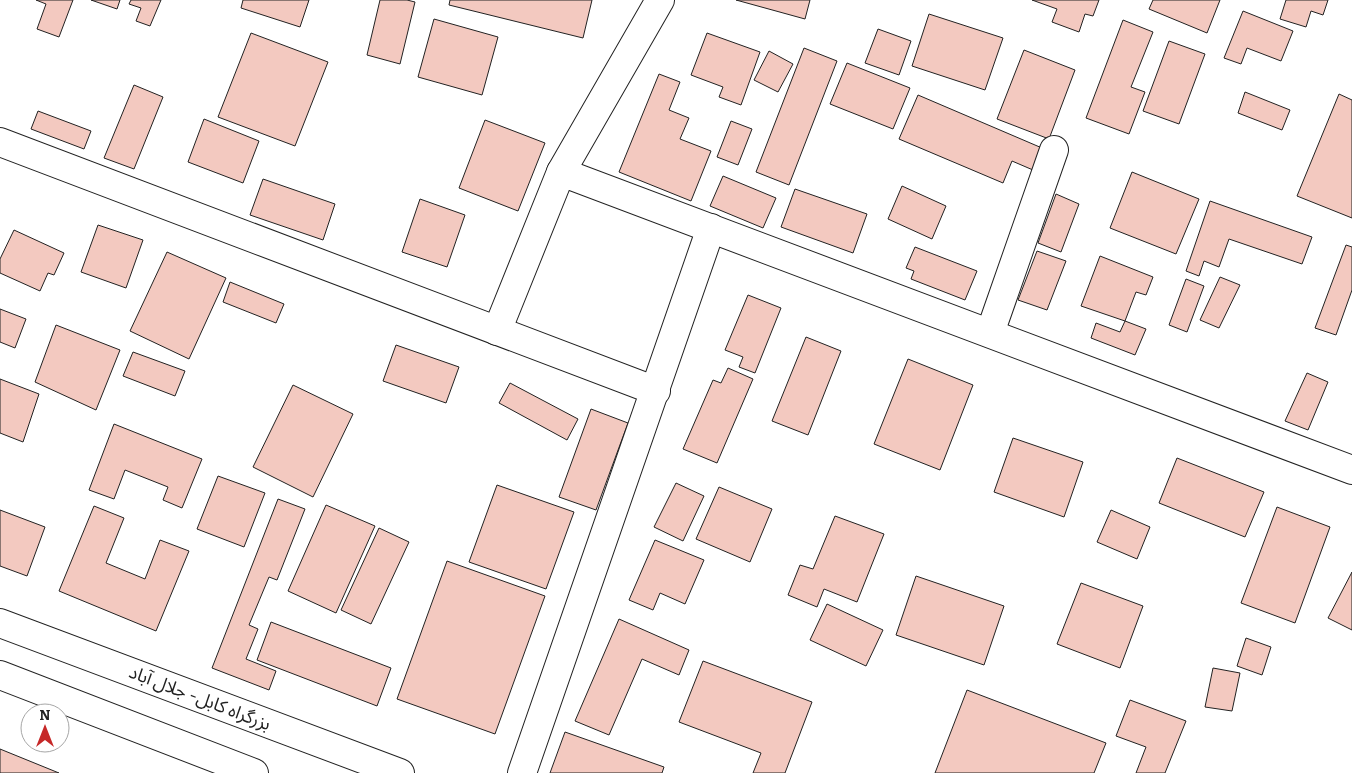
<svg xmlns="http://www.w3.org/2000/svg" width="1352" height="773" viewBox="0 0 1352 773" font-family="Bitter,'Noto Sans Arabic',serif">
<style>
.building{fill:#f3c9c0;stroke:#222}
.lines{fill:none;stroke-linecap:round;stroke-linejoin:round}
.street-casing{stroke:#222;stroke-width:30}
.secondary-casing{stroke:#222;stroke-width:30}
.highway-casing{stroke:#222;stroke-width:30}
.street{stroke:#fff;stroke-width:28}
.secondary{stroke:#fff;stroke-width:28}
.highway{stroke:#fff;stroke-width:28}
.labels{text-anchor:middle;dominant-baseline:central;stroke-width:4;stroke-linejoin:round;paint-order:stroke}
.street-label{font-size:18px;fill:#222;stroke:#fff}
</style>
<rect width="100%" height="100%" fill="#fff"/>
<g class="building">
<polygon points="36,0 73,0 59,37 37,29 46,4"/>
<polygon points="91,0 120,0 117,9"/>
<polygon points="131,0 161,0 150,26 136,21 141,8 129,4"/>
<polygon points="243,0 309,0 300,27 241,8"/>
<polygon points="380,0 407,0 415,2 400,64 367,55"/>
<polygon points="450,0 592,0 583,38 449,5"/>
<polygon points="736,0 810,0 805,19"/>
<polygon points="1032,0 1099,0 1093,16 1085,14 1079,32 1052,22 1057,9"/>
<polygon points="1153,0 1220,0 1207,33 1149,9"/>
<polygon points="1286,0 1328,0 1323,15 1311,11 1306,27 1280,19"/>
<polygon points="1243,11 1293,31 1281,61 1247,48 1241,64 1224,58"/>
<polygon points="929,14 1003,38 985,90 912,66"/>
<polygon points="434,19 498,37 482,95 418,77"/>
<polygon points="1123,20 1153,32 1131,87 1145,92 1129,134 1086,118"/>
<polygon points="878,29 911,41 899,75 865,63"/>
<polygon points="251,33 328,62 295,146 218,117"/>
<polygon points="707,33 760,52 741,105 719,97 723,87 691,75"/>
<polygon points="1169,41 1205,54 1179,124 1143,111"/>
<polygon points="804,48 837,61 789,185 756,172"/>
<polygon points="1024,50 1075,70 1049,139 997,119"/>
<polygon points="769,51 793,64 778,92 754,80"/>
<polygon points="847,63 910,88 893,129 830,104"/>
<polygon points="659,74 680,82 669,110 689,118 680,139 711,151 691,201 619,172"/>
<polygon points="134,85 163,97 134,169 104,158"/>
<polygon points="1245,92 1290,110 1282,130 1238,113"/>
<polygon points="1339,94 1352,100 1352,218 1297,196"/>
<polygon points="918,95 1042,148 1033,170 1012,161 1003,183 899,139"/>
<polygon points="38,111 91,131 84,149 31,129"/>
<polygon points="204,119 259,141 243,183 188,162"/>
<polygon points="485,120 545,143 518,211 459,188"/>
<polygon points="731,121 752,129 738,165 717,157"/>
<polygon points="1132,172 1199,199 1176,254 1110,228"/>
<polygon points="723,176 776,198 763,228 710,206"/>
<polygon points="263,179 335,204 323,240 250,215"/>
<polygon points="902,186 946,206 932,239 888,219"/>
<polygon points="795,189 867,214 853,253 781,227"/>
<polygon points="1056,194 1079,204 1061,252 1038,243"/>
<polygon points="420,199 465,215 447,267 402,252"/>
<polygon points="1210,201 1312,237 1302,264 1229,239 1219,267 1204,261 1199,276 1186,271"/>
<polygon points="98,225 143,240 126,288 81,272"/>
<polygon points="14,230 64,253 54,275 48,273 40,291 0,273 0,259"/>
<polygon points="1346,245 1352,247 1352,290 1336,335 1315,328"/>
<polygon points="915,247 977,271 965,300 911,279 914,271 906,268"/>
<polygon points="1037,251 1066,261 1047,310 1018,300"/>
<polygon points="167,252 226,278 189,359 130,331"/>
<polygon points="1100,256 1153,277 1146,295 1136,292 1125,321 1081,306"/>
<polygon points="1220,277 1240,285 1219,328 1200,320"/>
<polygon points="1186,279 1204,286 1187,332 1169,325"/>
<polygon points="230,282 284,304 276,323 223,302"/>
<polygon points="748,295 781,308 755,373 739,367 743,357 725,350"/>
<polygon points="0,309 26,319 15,348 0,342"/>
<polygon points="1125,321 1146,329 1135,355 1091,338 1096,323 1120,332"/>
<polygon points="56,325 120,350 96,410 35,382"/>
<polygon points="806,337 841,351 808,435 772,421"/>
<polygon points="396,345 459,367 446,403 383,381"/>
<polygon points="133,352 185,371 175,396 123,376"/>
<polygon points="908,359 973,385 940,470 874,444"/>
<polygon points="728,368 753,379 717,463 683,449 713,380 721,383"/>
<polygon points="1307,373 1328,382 1308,430 1285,421"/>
<polygon points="0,379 39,394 23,442 0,433"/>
<polygon points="510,383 578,419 567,440 499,403"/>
<polygon points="293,385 353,414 313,497 253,467"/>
<polygon points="591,409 628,423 596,510 559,497"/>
<polygon points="114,424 202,459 182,508 163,500 168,487 125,470 114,499 89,490"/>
<polygon points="1013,438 1083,462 1064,517 994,492"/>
<polygon points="1177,458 1264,492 1245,537 1159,503"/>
<polygon points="218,476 265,493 244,547 197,529"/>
<polygon points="676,483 704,496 683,541 654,527"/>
<polygon points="497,485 574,512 546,589 469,562"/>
<polygon points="719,487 772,509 750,562 696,539"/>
<polygon points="278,499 305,509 277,580 269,577 249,625 258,629 246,659 276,671 269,690 212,668"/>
<polygon points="326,505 375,526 336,613 288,591"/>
<polygon points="94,506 124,518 106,563 145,579 160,540 189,551 156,631 59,591"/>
<polygon points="1277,507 1330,527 1295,623 1241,603"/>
<polygon points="0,510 45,527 27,576 0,566"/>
<polygon points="1111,510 1150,527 1137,559 1097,542"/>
<polygon points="835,516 884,534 857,602 824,589 817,607 788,595 800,565 813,569"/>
<polygon points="379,528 409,542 371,624 341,610"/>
<polygon points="655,540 704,560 685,604 660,593 653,610 629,600"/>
<polygon points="447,561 545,596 495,734 397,699"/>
<polygon points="1352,572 1352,630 1328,618"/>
<polygon points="916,576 1004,606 984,665 896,635"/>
<polygon points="1081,583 1143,606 1120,668 1057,644"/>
<polygon points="827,604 883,630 866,666 810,640"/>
<polygon points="619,619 689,650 679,675 642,659 609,735 575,721"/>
<polygon points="271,622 391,668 377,706 257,660"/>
<polygon points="1246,638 1271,647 1262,675 1237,666"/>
<polygon points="703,661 812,702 785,773 753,773 761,753 679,722"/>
<polygon points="1213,668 1240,673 1232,711 1205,707"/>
<polygon points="967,690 1106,743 1094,773 935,773"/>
<polygon points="1130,700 1186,721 1165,773 1136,773 1146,747 1116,736"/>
<polygon points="565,732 664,767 662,773 550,773"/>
<polygon points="0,749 59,773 0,773"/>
</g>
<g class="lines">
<defs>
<g id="street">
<polyline points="561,172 660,0"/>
<polyline points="990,333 1054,150"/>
</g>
<g id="secondary">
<polyline points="0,142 656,391"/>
<polyline points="497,331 561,172 1352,470"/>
<polyline points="522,773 711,228"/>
</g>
<g id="highway">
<polyline points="0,623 400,773"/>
<polyline points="0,675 254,773"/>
</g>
</defs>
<use href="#street" class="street-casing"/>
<use href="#secondary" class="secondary-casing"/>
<use href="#highway" class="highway-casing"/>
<use href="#street" class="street"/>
<use href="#secondary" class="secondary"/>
<use href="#highway" class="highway"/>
</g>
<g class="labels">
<g class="street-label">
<text transform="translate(200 698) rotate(21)">بزرگراه کابل- جلال آباد</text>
</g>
</g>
<g transform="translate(45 728)"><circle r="24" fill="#ffffff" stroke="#a7a7a7"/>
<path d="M0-4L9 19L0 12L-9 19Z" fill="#c62828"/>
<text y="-8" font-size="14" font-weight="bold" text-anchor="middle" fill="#222222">N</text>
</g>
</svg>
